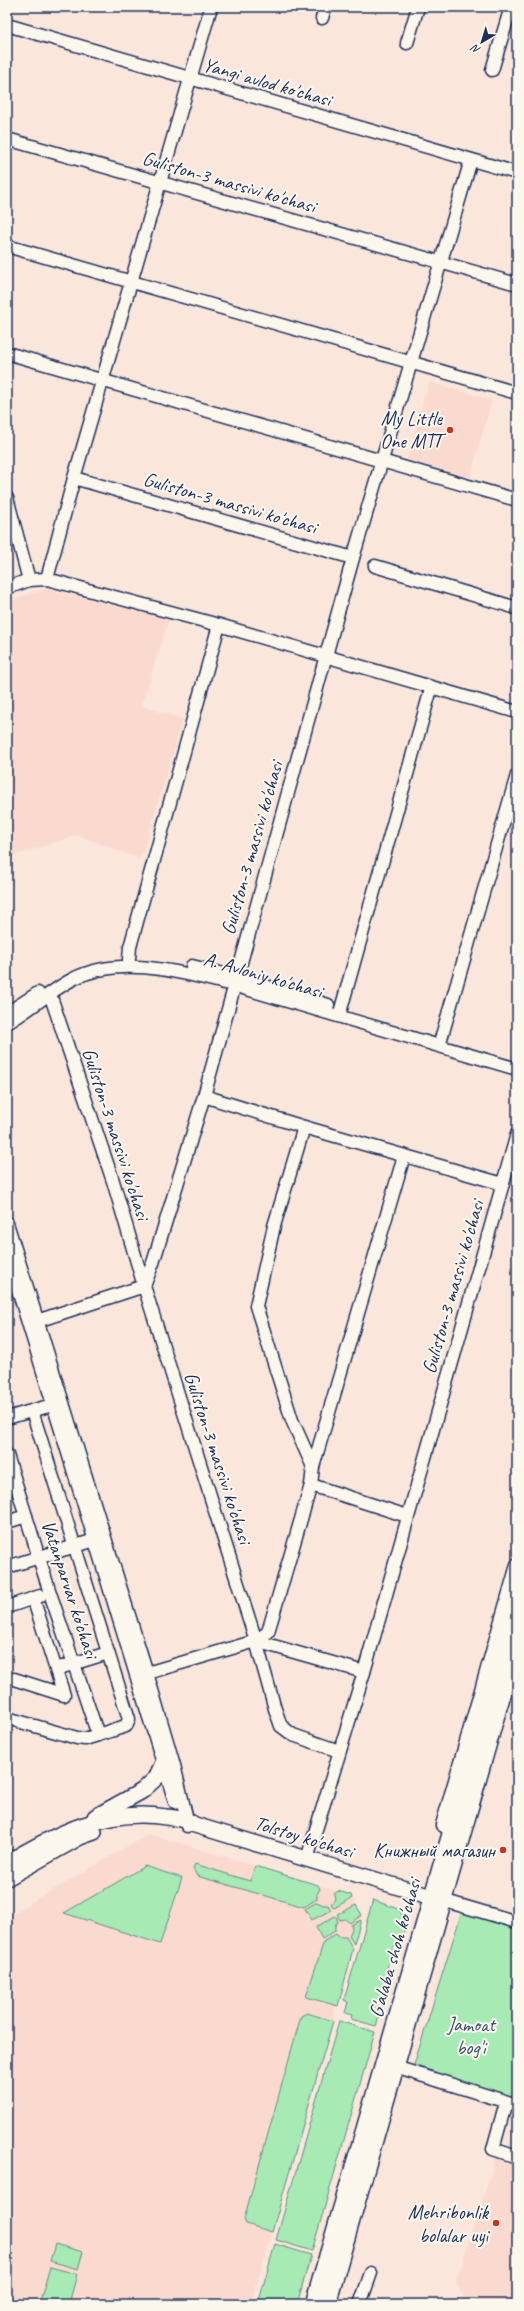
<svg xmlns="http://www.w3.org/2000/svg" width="524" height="2311" viewBox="0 0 524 2311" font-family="Caveat,sans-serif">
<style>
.built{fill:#fadacf}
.green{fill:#a7eab4;stroke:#618c89}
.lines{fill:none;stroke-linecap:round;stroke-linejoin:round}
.minor-casing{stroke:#1b2f5e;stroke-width:15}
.major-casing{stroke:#1b2f5e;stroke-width:18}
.minor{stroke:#fbf7ec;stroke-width:12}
.major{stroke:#fbf7ec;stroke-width:15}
.poi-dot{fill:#c8321e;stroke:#fbf7ec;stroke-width:1.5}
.labels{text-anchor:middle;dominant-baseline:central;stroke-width:4;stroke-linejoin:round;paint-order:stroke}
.street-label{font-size:20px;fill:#1b2f5e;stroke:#fbf7ec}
.poi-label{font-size:20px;fill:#1b2f5e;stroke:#fbf7ec;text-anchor:end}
.park-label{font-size:20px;fill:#37546f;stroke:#fbf7ec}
</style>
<rect width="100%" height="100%" fill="#fae6db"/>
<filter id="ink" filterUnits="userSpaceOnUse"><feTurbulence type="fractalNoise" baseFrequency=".025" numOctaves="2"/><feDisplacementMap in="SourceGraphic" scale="8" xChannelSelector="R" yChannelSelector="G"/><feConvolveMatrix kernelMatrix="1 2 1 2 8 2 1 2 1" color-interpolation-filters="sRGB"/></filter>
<g filter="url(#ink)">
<g class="built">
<polygon points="429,382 492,400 470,477 407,460"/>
<polygon points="46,589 169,619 141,706 183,719 142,856 138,858 77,835 7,858 7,601"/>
<polygon points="149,1834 351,1895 362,1915 251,2304 7,2304 7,1917"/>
<polygon points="496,2158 517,2164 517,2304 467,2304 456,2282"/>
</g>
<g class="green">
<polygon points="195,1864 250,1881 255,1866 318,1885 320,1889 317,1894 317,1899 304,1907 197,1876 193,1869"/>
<polygon points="145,1866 182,1878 160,1944 64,1913"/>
<polygon points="338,1891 351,1895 352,1898 334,1908 331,1904 335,1899 334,1894"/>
<polygon points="373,1900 398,1909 407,1922 404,1932 394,1947 387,1967 388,1986 376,2026 351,2019 352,2015 345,2013 348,2002 344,2000"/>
<polygon points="317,1902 323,1905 328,1905 331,1910 312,1920 305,1909"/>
<polygon points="356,1905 362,1915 350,1923 345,1919 340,1920 337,1915"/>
<polygon points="462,1911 517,1928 517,2100 413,2068"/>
<polygon points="335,1916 338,1921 335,1925 335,1931 322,1939 316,1927"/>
<polygon points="361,1920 354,1944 349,1936 352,1929 351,1925"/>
<polygon points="336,1934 339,1937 346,1937 353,1949 338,2006 306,1997 324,1941"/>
<polygon points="307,2013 333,2021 272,2232 246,2224 244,2219 301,2016"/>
<polygon points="339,2021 375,2032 312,2251 276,2240"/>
<polygon points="55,2244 83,2252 78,2269 50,2261"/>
<polygon points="275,2244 311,2255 297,2304 258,2304"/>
<polygon points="50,2267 77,2274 69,2304 39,2304"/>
</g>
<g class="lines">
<defs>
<g id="minor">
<polyline points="322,18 325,7"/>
<polyline points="7,25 517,173"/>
<polyline points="407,43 418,7"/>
<polyline points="492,70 511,7"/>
<polyline points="7,139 517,284"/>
<polyline points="7,246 517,393"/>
<polyline points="7,353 517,500"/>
<polyline points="74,478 353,558"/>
<polyline points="7,498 29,580"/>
<polyline points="375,566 517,608"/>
<polyline points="47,579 74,478 211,7"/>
<polyline points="7,588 29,580 47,579 219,625 517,712"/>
<polyline points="129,959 130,947 219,625"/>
<polyline points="192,966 236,977 328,1005"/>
<polyline points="50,994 113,1181 144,1286 256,1641 275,1709 281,1726 293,1735 339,1751"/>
<polyline points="341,1009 431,689"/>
<polyline points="7,1013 38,993"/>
<path d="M7 1023C30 1010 50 991 73 979 122 954 183 973 233 985L517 1069"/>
<polyline points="441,1039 517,775"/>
<polyline points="204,1096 304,1127 503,1184"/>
<polyline points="304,1127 274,1226 256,1306 292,1420 313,1467"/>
<polyline points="7,1223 147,1673 174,1765 187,1820 187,1826"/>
<polyline points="7,1254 175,1802"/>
<polyline points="37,1321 144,1286 153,1263 204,1096 353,558 471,160"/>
<polyline points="7,1418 52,1405"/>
<polyline points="7,1455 50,1593 98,1735"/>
<polyline points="311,1485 407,1516"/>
<polyline points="7,1522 26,1516"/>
<polyline points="7,1567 95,1540"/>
<polyline points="7,1607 40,1596"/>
<polyline points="256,1641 364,1672"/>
<polyline points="56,1669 108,1653"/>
<polyline points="147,1673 256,1641 268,1632 311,1485 313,1467 404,1156"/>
<polyline points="14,1679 64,1695 33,1598"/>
<polyline points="7,1718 77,1738 85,1739 126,1726 129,1719 32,1411"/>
<polyline points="450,1830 442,1825 517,1565"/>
<polyline points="307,1859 364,1672 517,1134"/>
<polyline points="442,1900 517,1922"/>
<polyline points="395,2067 517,2105"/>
<polyline points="506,2102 493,2149 517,2157"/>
<polyline points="360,2304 371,2273"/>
</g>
<g id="major">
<polyline points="95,1817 142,1791 156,1778 164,1761"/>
<path d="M7 1863C55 1834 108 1807 166 1817 177 1818 186 1819 195 1825L438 1899"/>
<polyline points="7,1878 80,1837 94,1832"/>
<polyline points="313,2304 517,1604"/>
<polyline points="328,2304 517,1645"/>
</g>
</defs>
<use href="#minor" class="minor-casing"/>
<use href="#major" class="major-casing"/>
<use href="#minor" class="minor"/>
<use href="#major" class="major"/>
</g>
</g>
<g class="poi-dot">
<circle cx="450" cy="430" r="4"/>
<circle cx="503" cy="1850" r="4"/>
<circle cx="496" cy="2223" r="4"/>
</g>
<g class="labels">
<g class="street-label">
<text transform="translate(267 82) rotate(16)">Yangi avlod ko'chasi</text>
<text transform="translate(229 182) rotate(16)">Guliston-3 massivi ko'chasi</text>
<text transform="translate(230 503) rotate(16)">Guliston-3 massivi ko'chasi</text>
<text transform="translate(252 848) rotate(-74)">Guliston-3 massivi ko'chasi</text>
<text transform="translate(263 975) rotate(16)">A. Avloniy ko'chasi</text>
<text transform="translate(116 1134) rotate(72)">Guliston-3 massivi ko'chasi</text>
<text transform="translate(453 1287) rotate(-74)">Guliston-3 massivi ko'chasi</text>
<text transform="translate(218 1458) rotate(72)">Guliston-3 massivi ko'chasi</text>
<text transform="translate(70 1589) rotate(72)">Vatanparvar ko'chasi</text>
<text transform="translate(304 1837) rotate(17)">Tolstoy ko'chasi</text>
<text transform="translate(395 1948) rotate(-74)">G'alaba shoh ko'chasi</text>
</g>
<g class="poi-label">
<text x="442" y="418">My Little<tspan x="442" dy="23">One MTT</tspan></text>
<text x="495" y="1850">Книжный магазин</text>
<text x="488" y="2212">Mehribonlik<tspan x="488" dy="23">bolalar uyi</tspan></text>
</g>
<g class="park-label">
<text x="471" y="2024">Jamoat<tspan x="471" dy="23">bog'i</tspan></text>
</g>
</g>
<rect width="524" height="2311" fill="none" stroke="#fbf7ec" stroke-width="24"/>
<rect x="12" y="12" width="500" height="2287" fill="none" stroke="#1b2f5e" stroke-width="1.5" filter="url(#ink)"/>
<g transform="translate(482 42) rotate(218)" stroke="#fbf7ec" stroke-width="3" paint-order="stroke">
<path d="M0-3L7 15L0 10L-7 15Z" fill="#1b2f5e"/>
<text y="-6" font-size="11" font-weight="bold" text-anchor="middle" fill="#1b2f5e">N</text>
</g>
</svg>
